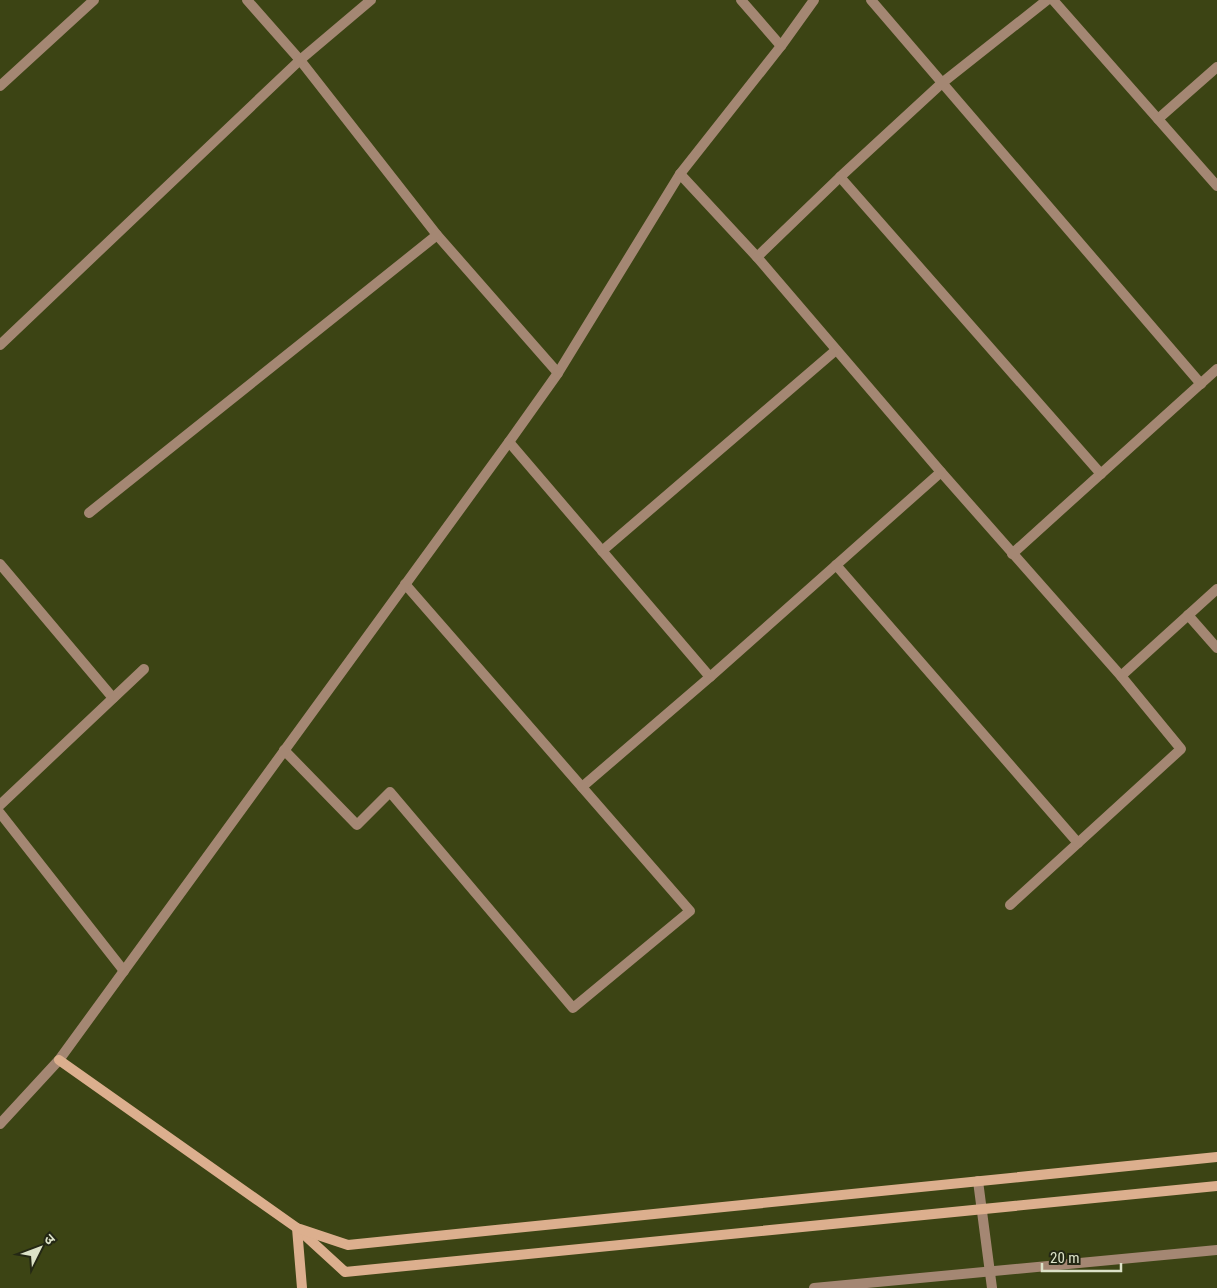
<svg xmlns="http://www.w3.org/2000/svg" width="1217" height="1288" viewBox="0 0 1217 1288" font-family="'Roboto Condensed','Noto Sans Devanagari',sans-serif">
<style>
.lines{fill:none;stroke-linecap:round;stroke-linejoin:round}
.street{stroke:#a48773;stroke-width:10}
.secondary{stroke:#dcaf8e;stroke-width:10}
</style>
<rect width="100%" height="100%" fill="#3c4414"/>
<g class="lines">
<g class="street">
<polyline points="247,0 300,60 437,235 558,373"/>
<polyline points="741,0 781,46"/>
<polyline points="871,0 1201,384"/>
<polyline points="1053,0 1217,186"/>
<polyline points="0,86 94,0"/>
<polyline points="1158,119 1217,67"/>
<polyline points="680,174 757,257 941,472 1121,676 1181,749 1010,905"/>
<polyline points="840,177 1101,474"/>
<polyline points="757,257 840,177 942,83 1047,0"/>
<polyline points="0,345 300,60 371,0"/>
<polyline points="509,442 710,677 941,472"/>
<polyline points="89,513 437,235"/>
<polyline points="602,551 836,350"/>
<polyline points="1012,554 1217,369"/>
<polyline points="0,564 113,698"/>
<polyline points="836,565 1078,843"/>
<polyline points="1188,615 1217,648"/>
<polyline points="1121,676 1217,589"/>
<polyline points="284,750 357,825 390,792 573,1008 690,911 405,584"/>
<polyline points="582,787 710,677"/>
<polyline points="0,805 144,669"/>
<polyline points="0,813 124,971"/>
<polyline points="0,1124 59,1060 509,442 558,373 680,174 781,46 814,0"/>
<polyline points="978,1181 992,1288"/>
<polyline points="814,1288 1217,1250"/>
</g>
<g class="secondary">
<polyline points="59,1060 297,1228 345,1272 1217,1186"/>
<polyline points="297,1228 302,1288"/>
<polyline points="300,1229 348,1245 1217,1157"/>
</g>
</g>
<g transform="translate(40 1248) rotate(48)" stroke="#242814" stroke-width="4" paint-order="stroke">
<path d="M0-4L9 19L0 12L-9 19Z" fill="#dce2c8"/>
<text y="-8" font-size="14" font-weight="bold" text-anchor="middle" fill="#dce2c8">उ</text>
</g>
<path d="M1042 1263v8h79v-8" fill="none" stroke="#dce2c8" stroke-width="2.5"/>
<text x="1050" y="1263" font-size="15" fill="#dce2c8" stroke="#242814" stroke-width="4" paint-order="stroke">20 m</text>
</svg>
